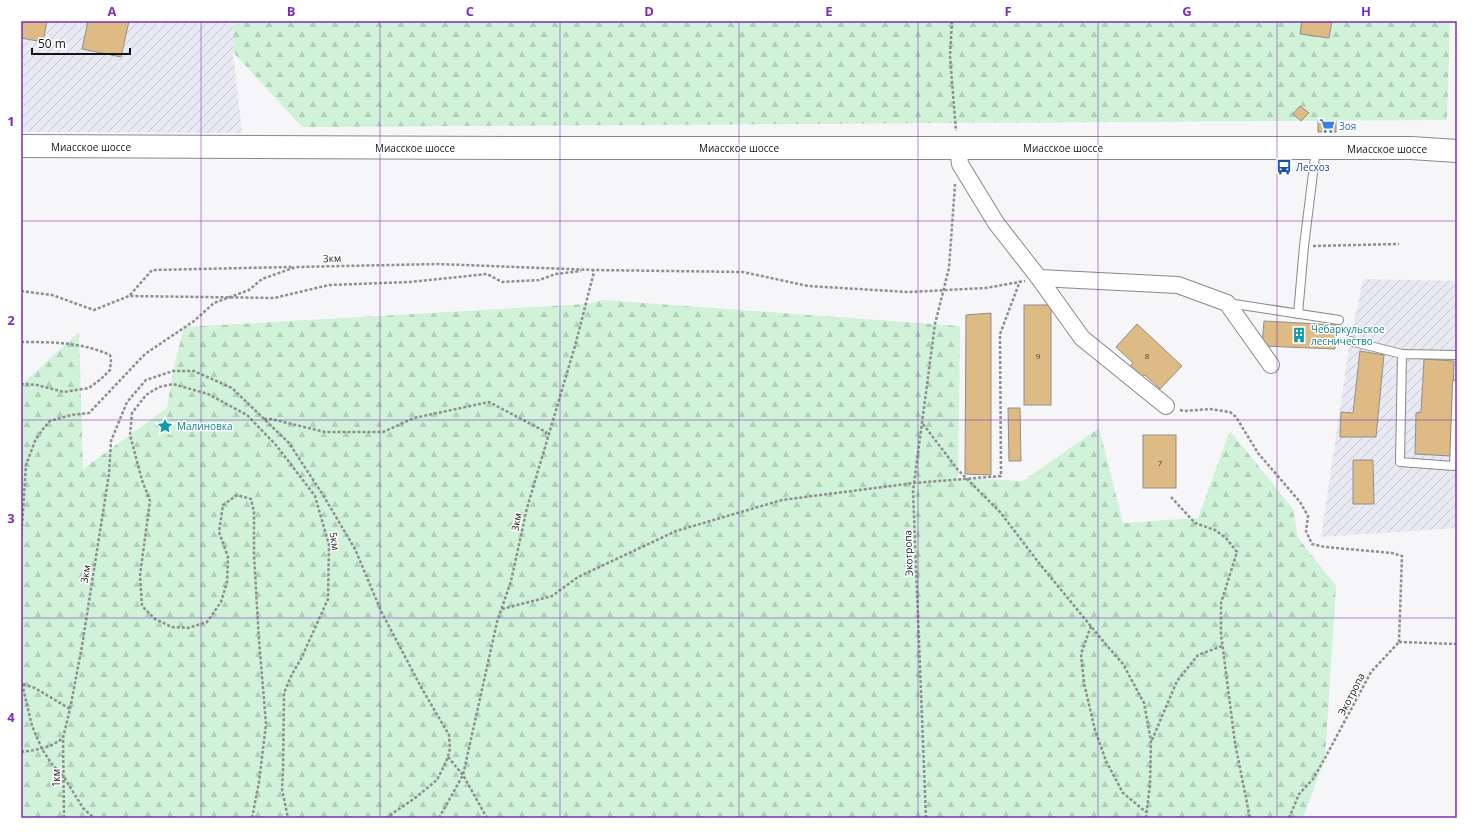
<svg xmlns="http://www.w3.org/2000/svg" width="1478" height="839" viewBox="0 0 1478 839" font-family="'Open Sans',sans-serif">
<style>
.industrial{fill:url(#industrial-furrows)}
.forest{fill:url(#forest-firs)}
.building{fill:#deba84;stroke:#908e8c}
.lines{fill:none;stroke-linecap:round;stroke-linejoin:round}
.lane-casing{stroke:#88888b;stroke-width:10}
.street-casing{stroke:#88888b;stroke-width:18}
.primary-casing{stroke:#88888b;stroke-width:24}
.path{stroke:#8e8e91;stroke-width:2.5;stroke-dasharray:3 2;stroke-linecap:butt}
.lane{stroke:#fff;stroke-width:8}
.street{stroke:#fff;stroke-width:16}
.primary{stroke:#fff;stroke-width:22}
.grid{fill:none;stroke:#7b2cbf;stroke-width:1;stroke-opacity:0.55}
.labels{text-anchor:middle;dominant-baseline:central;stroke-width:3;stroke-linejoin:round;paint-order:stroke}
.number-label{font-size:8px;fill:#463e32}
.shop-label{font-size:10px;fill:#366cbe;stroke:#fff;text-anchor:start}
.street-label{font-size:10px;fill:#141416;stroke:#fff}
.transit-label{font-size:10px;fill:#164399;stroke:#fff;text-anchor:start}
.culture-label{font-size:10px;fill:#0d838f;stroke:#fff;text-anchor:start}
.neatline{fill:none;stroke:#7b2cbf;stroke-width:1.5}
.grid-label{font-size:13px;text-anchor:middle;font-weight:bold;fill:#7b2cbf}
</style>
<defs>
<pattern id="industrial-furrows" width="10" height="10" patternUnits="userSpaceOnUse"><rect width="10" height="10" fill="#e9e9f4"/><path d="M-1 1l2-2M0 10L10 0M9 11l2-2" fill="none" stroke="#c7c7d0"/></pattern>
<pattern id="forest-firs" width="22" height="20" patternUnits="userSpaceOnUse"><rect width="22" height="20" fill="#d0f2d8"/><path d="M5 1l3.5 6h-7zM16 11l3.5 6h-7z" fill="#b2cfb9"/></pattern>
</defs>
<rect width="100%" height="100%" fill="#f6f6f9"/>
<g class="industrial">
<polygon points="21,21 234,21 233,52 242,133 21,132"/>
<polygon points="1363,279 1457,281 1457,528 1321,537 1350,341"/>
</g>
<g class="forest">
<polygon points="234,21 1450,21 1447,120 302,127 233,52"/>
<polygon points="603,300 960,326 958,478 1023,481 1099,428 1123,523 1198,518 1230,431 1293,509 1298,538 1336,586 1325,758 1303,818 21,818 21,385 79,332 83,469 167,408 173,371 184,327 587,304"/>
</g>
<g class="building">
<polygon points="21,21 47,21 43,42 21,38"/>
<polygon points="88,21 129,21 121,57 82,49"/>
<polygon points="1302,21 1332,21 1329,38 1300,34"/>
<polygon points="1300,106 1309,113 1301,121 1293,114"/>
<rect x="1318" y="121" width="18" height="11"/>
<rect x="1024" y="305" width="27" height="100"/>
<polygon points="991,313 991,475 965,474 966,315"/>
<polygon points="1264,321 1336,325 1335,349 1262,346"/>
<polygon points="1137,324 1182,366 1160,389 1145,375 1142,377 1130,366 1133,363 1116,347"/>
<polygon points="1360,351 1384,355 1376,437 1340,437 1341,412 1353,413"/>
<polygon points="1424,359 1454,361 1451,456 1415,454 1416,413 1421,412"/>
<polygon points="1008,408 1020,408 1021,461 1009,461"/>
<rect x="1143" y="435" width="33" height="53"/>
<polygon points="1353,460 1373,460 1374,504 1353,504"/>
</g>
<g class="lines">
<defs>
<g id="lane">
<polyline points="1228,303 1339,320"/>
<polyline points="1298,314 1304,246 1316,149"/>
<polyline points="1350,341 1402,354"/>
<polyline points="1457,355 1402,354 1400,462 1454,466 1457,384"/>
</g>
<g id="street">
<polyline points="958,148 960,164 996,223 1039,278 1082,338 1166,406"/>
<polyline points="1039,278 1178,285 1227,303 1271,365"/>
</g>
<polyline id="primary" points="21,146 520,148 1411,148 1457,151"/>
</defs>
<use href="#lane" class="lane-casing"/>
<use href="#street" class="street-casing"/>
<use href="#primary" class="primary-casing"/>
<g class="path">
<polyline points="952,21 950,56 956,131"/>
<polyline points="1313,246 1399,244"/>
<polyline points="21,291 52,295 94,310 129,296 274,298 329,285 410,282 487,274 502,282 539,280 556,274 581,271"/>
<polyline points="130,295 152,270 292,267"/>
<path d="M21 342C52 342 81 342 110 355L111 360 110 370 101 379 89 388 64 392 37 385 21 384"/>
<polyline points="1180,410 1184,411 1210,409 1230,412 1236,417 1258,453 1300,502 1308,516 1306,531 1312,544 1325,547 1392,553 1402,556 1399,642"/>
<polyline points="264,419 271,419 325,432 383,432 414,418 489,402 546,432 547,437"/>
<polyline points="923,424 958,470 1000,512 1039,563 1103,641 1123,664 1144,703 1151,741 1150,784 1146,818"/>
<polyline points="1171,497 1195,523 1215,530 1226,538 1237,552 1221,603 1221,634 1235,743 1250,818"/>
<polyline points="21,541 26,465 35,441 42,430 50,421 71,415 89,413 145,354 194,321 214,303 249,290 262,279 296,267 438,264 594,270 743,272 808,286 908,292 986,288 1025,281"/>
<polyline points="502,609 552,596 578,577 676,531 782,500 914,483 1001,476 1000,334 1020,281"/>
<polyline points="1091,626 1081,654 1084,683 1095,730 1106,761 1123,793 1146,812"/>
<polyline points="1399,642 1457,644"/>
<polyline points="21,679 32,726 42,749 51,763 64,777 83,808 94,818"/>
<polyline points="23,684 35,688 70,709"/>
<polyline points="1152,740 1177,681 1198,655 1222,646"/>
<path d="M21 752C37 750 50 748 63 738"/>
<polyline points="448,757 463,775 487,818"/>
<polyline points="64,818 63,738 70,709 82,646 109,474 111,441 127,402 146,380 173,371 194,371 232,388 289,443 323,495 355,549 381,611 421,687 449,735 450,748 449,753 446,762 437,780 415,798 386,818"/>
<polyline points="252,818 259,782 266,724 259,640 254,555 254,512 251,499 237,495 223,505 219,532 228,557 227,582 221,602 207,622 188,628 172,627 155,619 142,606 140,575 150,501 142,480 130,435 132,413 146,395 159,387 173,384 208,394 247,415 276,445 315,496 329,545 328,599 301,659 292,674 284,693 283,771 282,789 288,818"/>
<polyline points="439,818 463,775 497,622 511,581 527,508 575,346 594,272 593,270"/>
<polyline points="926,818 913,491 935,324 949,268 955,184"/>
<polyline points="1289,818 1299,794 1313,779 1325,758 1371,672 1399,642"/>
</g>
<use href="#lane" class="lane"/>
<use href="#street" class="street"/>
<use href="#primary" class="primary"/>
</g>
<path class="grid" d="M201 21V818M380 21V818M560 21V818M739 21V818M918 21V818M1098 21V818M1277 21V818M21 221H1457M21 420H1457M21 618H1457"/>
<defs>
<symbol id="supermarket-bare" viewBox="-9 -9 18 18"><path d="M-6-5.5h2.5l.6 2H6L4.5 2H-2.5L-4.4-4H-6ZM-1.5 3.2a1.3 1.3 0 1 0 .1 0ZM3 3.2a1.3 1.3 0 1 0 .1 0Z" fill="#3f7fe0" stroke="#fff" stroke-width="2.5" paint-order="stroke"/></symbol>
<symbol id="bus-bare" viewBox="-9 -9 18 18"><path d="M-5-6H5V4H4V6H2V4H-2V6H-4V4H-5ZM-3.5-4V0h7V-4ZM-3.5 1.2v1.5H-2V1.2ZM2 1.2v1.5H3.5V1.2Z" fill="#1a4fb4" stroke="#fff" stroke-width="2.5" paint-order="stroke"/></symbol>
<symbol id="building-bare" viewBox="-9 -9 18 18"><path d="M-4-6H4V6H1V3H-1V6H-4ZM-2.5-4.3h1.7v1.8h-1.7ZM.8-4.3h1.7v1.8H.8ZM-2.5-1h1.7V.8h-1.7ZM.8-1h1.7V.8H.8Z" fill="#0f9aa8" stroke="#fff" stroke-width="2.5" paint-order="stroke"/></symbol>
<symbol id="sight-bare" viewBox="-9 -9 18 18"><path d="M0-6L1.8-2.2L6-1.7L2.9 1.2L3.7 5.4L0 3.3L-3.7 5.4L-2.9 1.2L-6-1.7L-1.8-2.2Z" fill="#0f9aa8" stroke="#fff" stroke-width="2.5" paint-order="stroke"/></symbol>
</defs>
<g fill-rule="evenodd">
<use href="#supermarket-bare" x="1316" y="115" width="22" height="22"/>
<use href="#bus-bare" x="1273" y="156" width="22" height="22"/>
<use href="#building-bare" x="1288" y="324" width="22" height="22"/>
<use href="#sight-bare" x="154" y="415" width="22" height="22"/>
</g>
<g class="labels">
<g class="number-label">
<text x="1038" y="355">9</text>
<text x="1147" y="355">8</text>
<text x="1160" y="462">7</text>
</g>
<g class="shop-label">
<text x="1339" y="126">Зоя</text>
</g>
<g class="street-label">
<text x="91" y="147">Миасское шоссе</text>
<text x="415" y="148">Миасское шоссе</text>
<text x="739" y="148">Миасское шоссе</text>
<text x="1063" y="148">Миасское шоссе</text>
<text x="1387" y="149">Миасское шоссе</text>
<text transform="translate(332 258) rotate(-2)">3км</text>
<text transform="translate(516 522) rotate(-79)">3км</text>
<text transform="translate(335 541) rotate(81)">5км</text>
<text transform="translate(908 553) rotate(-92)">Экотропа</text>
<text transform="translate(85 574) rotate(-81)">3км</text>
<text transform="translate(1351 694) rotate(-63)">Экотропа</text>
<text transform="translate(56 778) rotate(-90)">1км</text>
</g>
<g class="transit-label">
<text x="1296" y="167">Лесхоз</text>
</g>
<g class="culture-label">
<text x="1311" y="329">Чебаркульское<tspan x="1311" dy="12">лесничество</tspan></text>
<text x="177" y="426">Малиновка</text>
</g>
</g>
<rect width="1478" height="839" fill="none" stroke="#ffffff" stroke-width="44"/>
<path d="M32 48v6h98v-6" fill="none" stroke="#141416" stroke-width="2"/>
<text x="38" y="48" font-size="12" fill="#141416" stroke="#ffffff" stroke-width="3" paint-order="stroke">50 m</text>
<rect x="22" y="22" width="1434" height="795" class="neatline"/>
<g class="grid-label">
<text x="112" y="16">A</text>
<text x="291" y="16">B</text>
<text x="470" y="16">C</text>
<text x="649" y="16">D</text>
<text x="829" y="16">E</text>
<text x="1008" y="16">F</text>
<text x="1187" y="16">G</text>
<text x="1366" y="16">H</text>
<text x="11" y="126">1</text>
<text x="11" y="325">2</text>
<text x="11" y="523">3</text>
<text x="11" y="722">4</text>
</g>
</svg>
